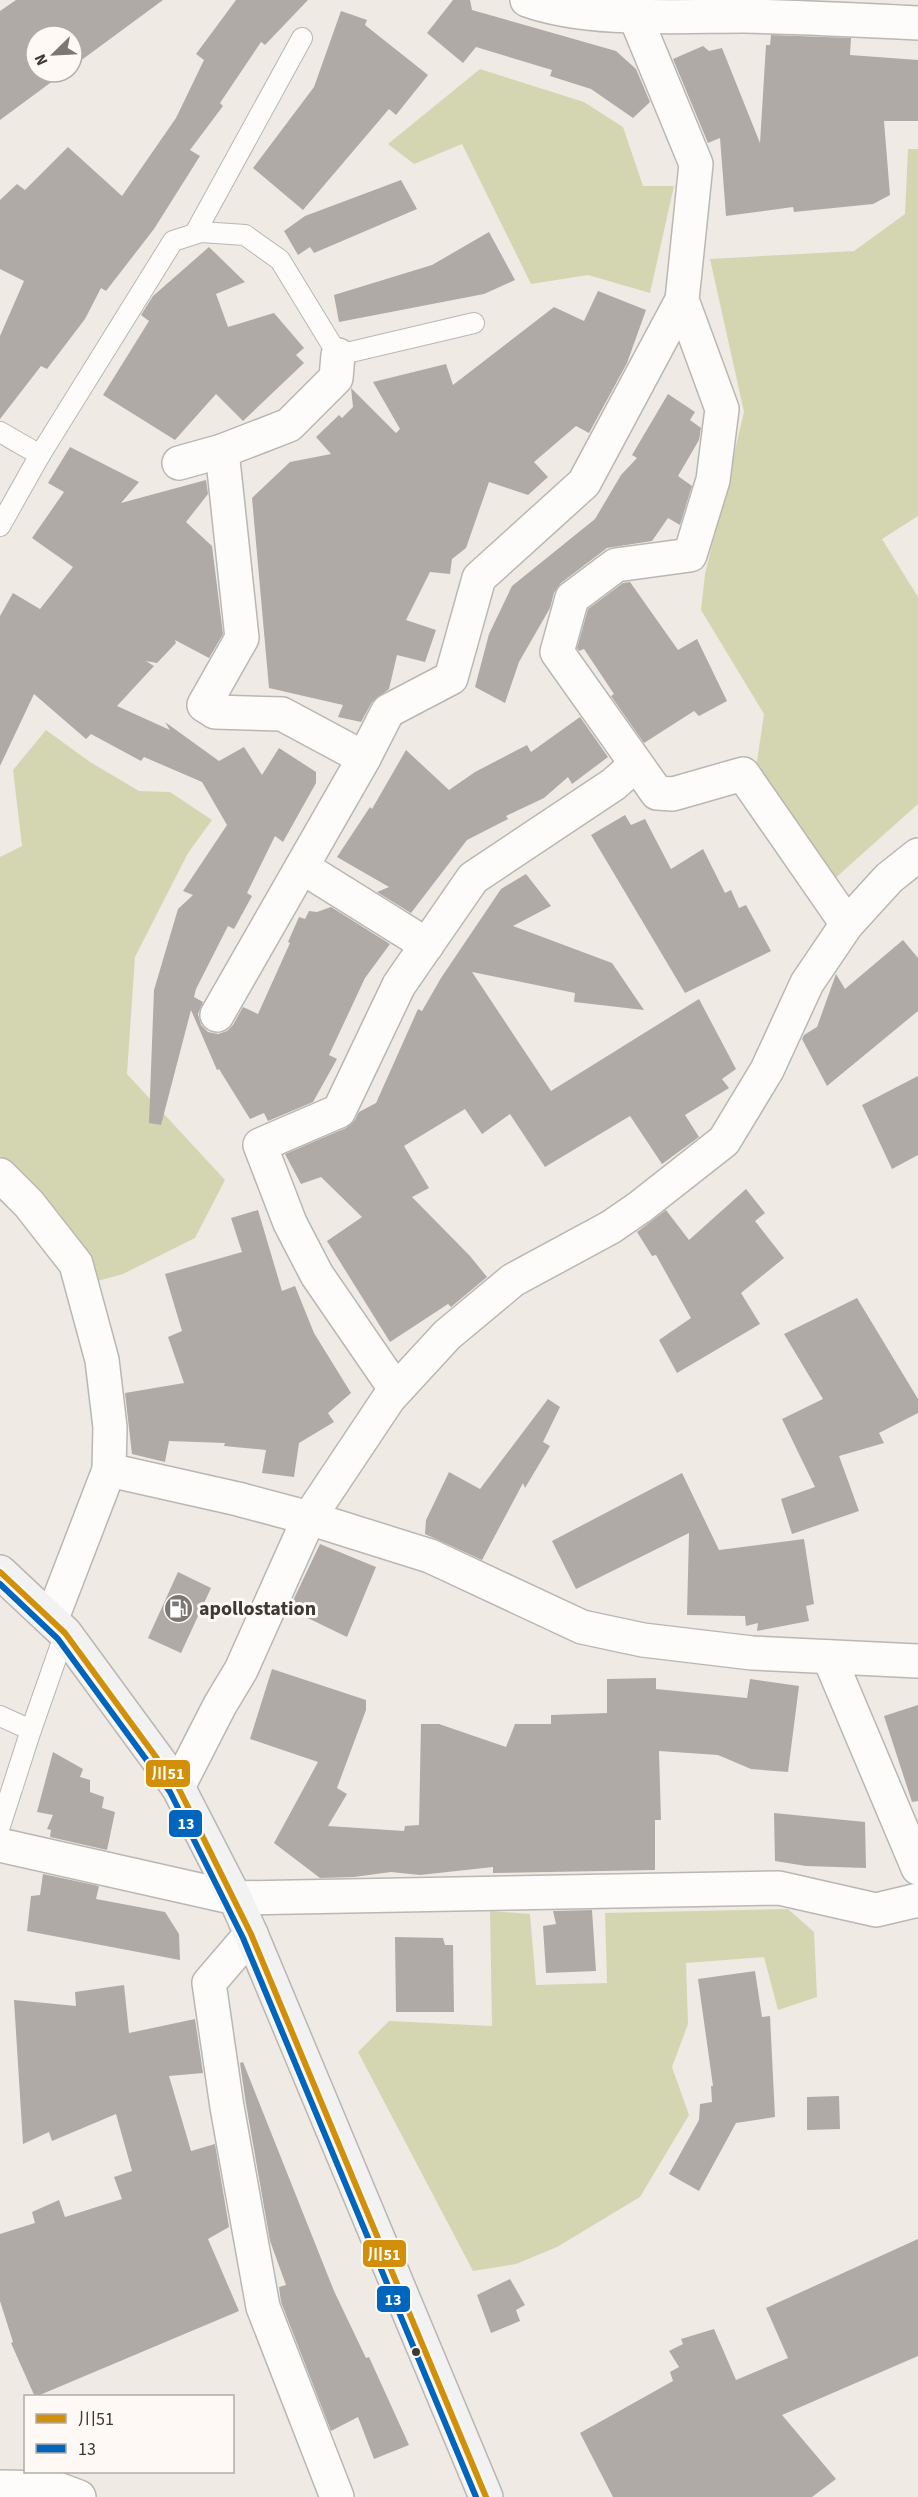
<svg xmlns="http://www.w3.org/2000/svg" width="918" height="2497" viewBox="0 0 918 2497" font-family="'Source Sans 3','Noto Sans JP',sans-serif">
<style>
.green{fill:#d4d6b2}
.building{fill:#afaaa5}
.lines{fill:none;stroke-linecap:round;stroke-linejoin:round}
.service-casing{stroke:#bbb6b1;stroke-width:22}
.minor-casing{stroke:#bbb6b1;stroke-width:36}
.secondary-casing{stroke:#bbb6b1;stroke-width:36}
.service{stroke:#fdfcfb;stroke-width:20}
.minor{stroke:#fdfcfb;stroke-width:33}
.secondary{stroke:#f2f2f2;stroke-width:33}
.bus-1-casing{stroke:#fef9f4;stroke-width:10}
.bus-2-casing{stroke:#fef9f4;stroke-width:10}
.bus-1{stroke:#d2900a;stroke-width:6}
.bus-2{stroke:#0065bd;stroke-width:6}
.bus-dot{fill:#3e3934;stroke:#fef9f4;stroke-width:2}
.labels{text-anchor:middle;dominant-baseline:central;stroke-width:6;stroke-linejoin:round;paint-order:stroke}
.poi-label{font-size:20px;font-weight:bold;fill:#3e3934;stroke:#fef9f4;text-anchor:start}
.line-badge{stroke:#fef9f4;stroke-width:2}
.badge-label{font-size:16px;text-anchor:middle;font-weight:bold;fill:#fff}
</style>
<rect width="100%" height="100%" fill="#f0eae4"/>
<g class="green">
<polygon points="480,69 584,102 623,127 643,186 674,186 650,293 588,275 531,284 462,144 414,164 388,144"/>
<polygon points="908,149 918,149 918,516 882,539 918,597 918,804 832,881 756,768 764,714 701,610 705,574 744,412 710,259 854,251 905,214"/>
<polygon points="46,730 90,762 139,791 170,792 212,820 188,853 135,957 127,1074 225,1180 195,1238 123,1274 94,1282 86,1251 0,1156 0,857 22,846 13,770"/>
<polygon points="788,1909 814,1932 817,1997 778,2010 764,1957 686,1963 688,2024 672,2067 689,2115 640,2197 557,2247 516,2264 473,2271 358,2052 389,2021 492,2026 490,1911 530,1914 536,1985 607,1983 605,1913"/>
</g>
<g class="building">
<polygon points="16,0 163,0 72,67 72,36 36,36 36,72 65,72 0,120 0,11"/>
<polygon points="236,0 308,0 265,45 261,42 220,103 223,106 190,150 200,156 154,229 106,291 101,288 85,319 47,369 41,366 0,419 0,336 24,281 0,269 0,200 17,184 25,190 68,147 122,196 176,118 204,60 196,54"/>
<polygon points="453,0 470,0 472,10 616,51 636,69 650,102 633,118 591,89 550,76 552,70 476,47 463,63 427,33"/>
<polygon points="341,11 367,20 365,25 428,75 396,115 389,109 303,210 253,168 314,87"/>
<polygon points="771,35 851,38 850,55 918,60 918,121 884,121 890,195 873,204 794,212 793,207 726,216 720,138 708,143 673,59 703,46 709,51 722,48 760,143 766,45 770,45"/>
<polygon points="401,180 417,209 314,253 310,247 298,255 284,231 305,216"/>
<polygon points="489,232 515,280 484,294 339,322 334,295 432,265"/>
<polygon points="209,247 245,282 216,294 228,327 274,313 304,348 296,355 304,363 243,421 216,394 175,440 103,395 149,321 141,315 153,296"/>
<polygon points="598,291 646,310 627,363 589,433 576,426 534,462 548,477 528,495 489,482 466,548 452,559 450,574 430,572 406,620 436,630 425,662 397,655 389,689 372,702 361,722 338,717 343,705 269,688 252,498 290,462 331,454 316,437 339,415 342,418 353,407 351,388 396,433 400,429 373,382 446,364 453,385 554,307 584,321"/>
<polygon points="668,394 695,412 690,420 701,428 699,440 678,476 692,486 680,525 668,518 652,541 607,548 561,583 554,593 550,608 519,662 505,703 475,687 489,634 512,586 595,519 621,475 637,458 632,455"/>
<polygon points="70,447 139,482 121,503 206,480 208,494 186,522 212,546 223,634 209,658 175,640 176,643 157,663 146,661 154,666 117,706 170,730 165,722 219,761 244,747 262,775 279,748 316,772 316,783 283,842 275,836 247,893 252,896 234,929 228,926 196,989 194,997 203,1002 198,1014 201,1025 208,1032 218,1034 227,1031 233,1025 243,1007 258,1014 290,943 288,942 299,917 305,919 309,911 317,912 331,907 390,944 365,978 329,1055 337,1059 313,1102 268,1121 264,1113 250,1119 219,1069 217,1070 191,1010 161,1125 149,1123 154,990 178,909 193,895 183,891 227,825 202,782 144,757 141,761 91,734 86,739 34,694 0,766 0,616 13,593 40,609 73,567 32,538 64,492 48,483"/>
<polygon points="630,582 678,650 697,639 727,701 699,716 694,711 644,743 611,696 614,694 584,649 579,651 577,648 588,609 623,583"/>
<polygon points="580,717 608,757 572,784 568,777 544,798 506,816 508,819 467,840 411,913 377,892 389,887 337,857 370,807 372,809 406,750 449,790 475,772 527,745 531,752"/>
<polygon points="625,815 631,825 645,819 671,869 703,849 725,893 731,890 739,908 746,905 771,951 685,993 591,835"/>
<polygon points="526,874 551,906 513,926 612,963 644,1010 574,1002 575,993 472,972 551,1091 699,999 736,1069 722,1079 729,1088 685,1115 699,1137 662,1164 630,1116 545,1167 510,1114 482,1134 465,1109 404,1146 429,1188 412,1197 470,1256 487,1277 451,1307 448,1304 390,1342 327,1241 362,1217 321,1177 301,1184 285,1154 346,1128 355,1120 359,1112 376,1103 418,1009 422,1011 441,978 501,889"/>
<polygon points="903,940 918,958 918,1011 827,1086 802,1039 804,1035 817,1027 836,974 845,989"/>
<polygon points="918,1076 918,1155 892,1169 862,1105"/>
<polygon points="746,1189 765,1213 755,1221 784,1258 741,1293 760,1324 677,1373 659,1340 691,1318 656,1255 652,1256 637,1232 666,1210 689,1240"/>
<polygon points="258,1210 282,1291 295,1286 314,1333 351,1393 328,1413 334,1422 299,1443 294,1477 262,1473 266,1450 224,1446 225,1443 169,1441 165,1462 132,1454 125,1393 184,1383 168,1337 182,1331 165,1274 242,1252 231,1218"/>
<polygon points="857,1298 918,1399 918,1413 879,1433 884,1443 839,1456 859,1511 792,1534 781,1499 815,1487 782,1419 823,1399 784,1334"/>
<polygon points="548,1399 560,1407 543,1442 550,1446 525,1488 523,1483 482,1560 425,1534 426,1520 449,1472 480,1489"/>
<polygon points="682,1473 719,1550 804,1539 814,1604 806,1606 809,1621 757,1631 758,1623 746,1626 745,1616 687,1615 689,1533 576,1589 552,1541"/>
<polygon points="320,1544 376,1567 347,1637 289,1609"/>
<polygon points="178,1572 211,1588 181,1653 148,1638"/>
<polygon points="272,1669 366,1700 366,1710 337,1788 347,1794 328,1826 404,1831 405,1826 419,1825 421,1724 439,1724 506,1747 515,1724 551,1724 551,1715 607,1713 607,1679 656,1678 656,1689 747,1698 750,1679 799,1686 788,1772 751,1769 718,1755 659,1751 661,1820 655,1820 655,1870 493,1873 493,1867 420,1875 391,1872 354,1877 320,1878 274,1843 318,1762 250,1739"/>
<polygon points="918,1705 918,1801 912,1802 884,1716"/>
<polygon points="53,1752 83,1769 80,1777 90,1780 90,1792 104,1797 102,1808 115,1812 107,1850 50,1837 51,1830 47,1829 53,1815 37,1812"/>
<polygon points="774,1813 865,1822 866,1868 806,1866 775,1861"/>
<polygon points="43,1874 99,1886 96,1899 165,1912 179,1934 180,1960 27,1931 31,1896 40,1895"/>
<polygon points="592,1910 596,1971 546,1973 543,1926 556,1924 553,1911"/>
<polygon points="395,1937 443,1938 445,1945 453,1945 454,2012 396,2012"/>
<polygon points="755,1971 762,2017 770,2016 775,2117 736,2123 699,2191 669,2174 699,2120 700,2104 712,2102 711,2086 713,2086 698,1979"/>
<polygon points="124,1985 129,2033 195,2019 203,2073 169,2076 191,2151 215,2144 229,2227 208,2239 239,2311 35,2397 11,2343 13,2342 0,2301 0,2234 35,2223 32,2212 59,2200 65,2217 122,2199 114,2177 132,2171 116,2114 52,2141 49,2132 23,2144 14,2000 76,2006 75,1992"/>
<polygon points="243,2062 334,2291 366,2358 369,2357 409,2445 374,2459 358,2417 331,2431 281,2302 279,2287 286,2285 270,2241 246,2104 240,2063"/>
<polygon points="839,2096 840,2129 807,2130 807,2097"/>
<polygon points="918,2239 918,2356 782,2415 836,2479 812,2497 613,2497 580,2433 673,2381 670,2372 679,2367 669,2351 683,2344 681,2339 714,2329 736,2380 788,2358 766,2308"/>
<polygon points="510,2279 525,2305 516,2310 520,2321 491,2333 477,2295"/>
</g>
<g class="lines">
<defs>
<g id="service">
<polyline points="195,233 302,38"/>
<polyline points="0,432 40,455"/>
<polyline points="0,526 40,455 173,241 201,232 245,235 280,260 338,355 474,323"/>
<polyline points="0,1716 31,1730"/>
<polyline points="0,1826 31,1730 65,1633"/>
</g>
<g id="minor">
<path d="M527 0C588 22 679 16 744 16 802 17 860 20 918 23"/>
<polyline points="635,16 696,164 682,300 722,409 713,480 690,555 616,565 572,598 557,652 657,793 673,794 743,774 847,924"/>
<polyline points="222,451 242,638 204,705 215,712 282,714 364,758"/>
<polyline points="179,463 222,451 289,425 336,378 338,355"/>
<polyline points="302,867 427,945"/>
<polyline points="217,1015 364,758 388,711 451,678 479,578 584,483 682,300"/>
<polyline points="0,1175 29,1204 76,1264 102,1360 110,1427 109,1470"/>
<polyline points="396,1390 317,1275 290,1223 260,1145 339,1111 399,985 473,878 614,784 636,764"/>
<polyline points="52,1618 109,1470 238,1499 309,1518 430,1556 582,1627 643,1640 752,1653 918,1661"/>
<polyline points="829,1657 918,1868"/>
<polyline points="178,1787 220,1705 241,1670 309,1518 389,1398 447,1335 513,1280 611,1227 640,1207 724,1141 767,1070 807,983 847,924 889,878 918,855"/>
<polyline points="0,1845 235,1898 779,1888 876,1910 918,1900"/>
<polyline points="251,1934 209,1983 227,2107 263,2307 337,2497"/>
<polyline points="0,2487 55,2488 79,2497"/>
</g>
<polyline id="secondary" points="0,1572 65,1633 178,1787 235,1898 251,1934 486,2497"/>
</defs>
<use href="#service" class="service-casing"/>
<use href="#minor" class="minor-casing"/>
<use href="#secondary" class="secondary-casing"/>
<use href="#service" class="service"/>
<use href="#minor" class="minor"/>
<use href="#secondary" class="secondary"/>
<defs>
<polyline id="bus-1" points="0,1572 65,1633 178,1787 251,1934 486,2497"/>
<polyline id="bus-2" points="0,1584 58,1639 170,1792 243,1938 476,2497"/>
</defs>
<use href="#bus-1" class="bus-1-casing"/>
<use href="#bus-2" class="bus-2-casing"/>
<use href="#bus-1" class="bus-1"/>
<use href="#bus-2" class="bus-2"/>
</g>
<defs>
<symbol id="fuel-disc" viewBox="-11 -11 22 22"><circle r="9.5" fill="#7c7772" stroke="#fef9f4"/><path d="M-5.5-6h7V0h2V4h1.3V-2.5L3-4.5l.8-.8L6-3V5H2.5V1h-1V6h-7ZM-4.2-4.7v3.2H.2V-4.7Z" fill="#fff"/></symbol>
</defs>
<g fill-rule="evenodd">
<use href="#fuel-disc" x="162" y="1592" width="33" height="33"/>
</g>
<circle class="bus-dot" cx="416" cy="2352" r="5"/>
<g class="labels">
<g class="poi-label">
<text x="199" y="1609">apollostation</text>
</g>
</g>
<g class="line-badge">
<rect x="145" y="1759" width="46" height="29" rx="6" fill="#d2900a"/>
<rect x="168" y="1809" width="35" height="29" rx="6" fill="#0065bd"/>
<rect x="362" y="2239" width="45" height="29" rx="6" fill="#d2900a"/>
<rect x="376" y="2285" width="35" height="28" rx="6" fill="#0065bd"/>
</g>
<g class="badge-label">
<text x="168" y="1779">川51</text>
<text x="186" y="1829">13</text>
<text x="384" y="2260">川51</text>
<text x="393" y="2305">13</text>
</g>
<rect x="24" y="2395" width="210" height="78" fill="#fef9f4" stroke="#b1aca7" stroke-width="1.5"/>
<rect x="36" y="2414" width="30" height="9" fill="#d2900a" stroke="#b1aca7" stroke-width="1.5"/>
<text x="78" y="2425" font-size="18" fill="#3e3934">川51</text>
<rect x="36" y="2444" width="30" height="9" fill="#0065bd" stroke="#b1aca7" stroke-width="1.5"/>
<text x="78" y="2455" font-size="18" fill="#3e3934">13</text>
<g transform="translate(54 54) rotate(246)"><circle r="28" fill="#fef9f4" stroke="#b1aca7" stroke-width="1.5"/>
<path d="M0-4.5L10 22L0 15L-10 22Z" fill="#7c7772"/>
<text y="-9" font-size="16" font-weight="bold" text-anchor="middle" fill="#3e3934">N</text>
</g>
</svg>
